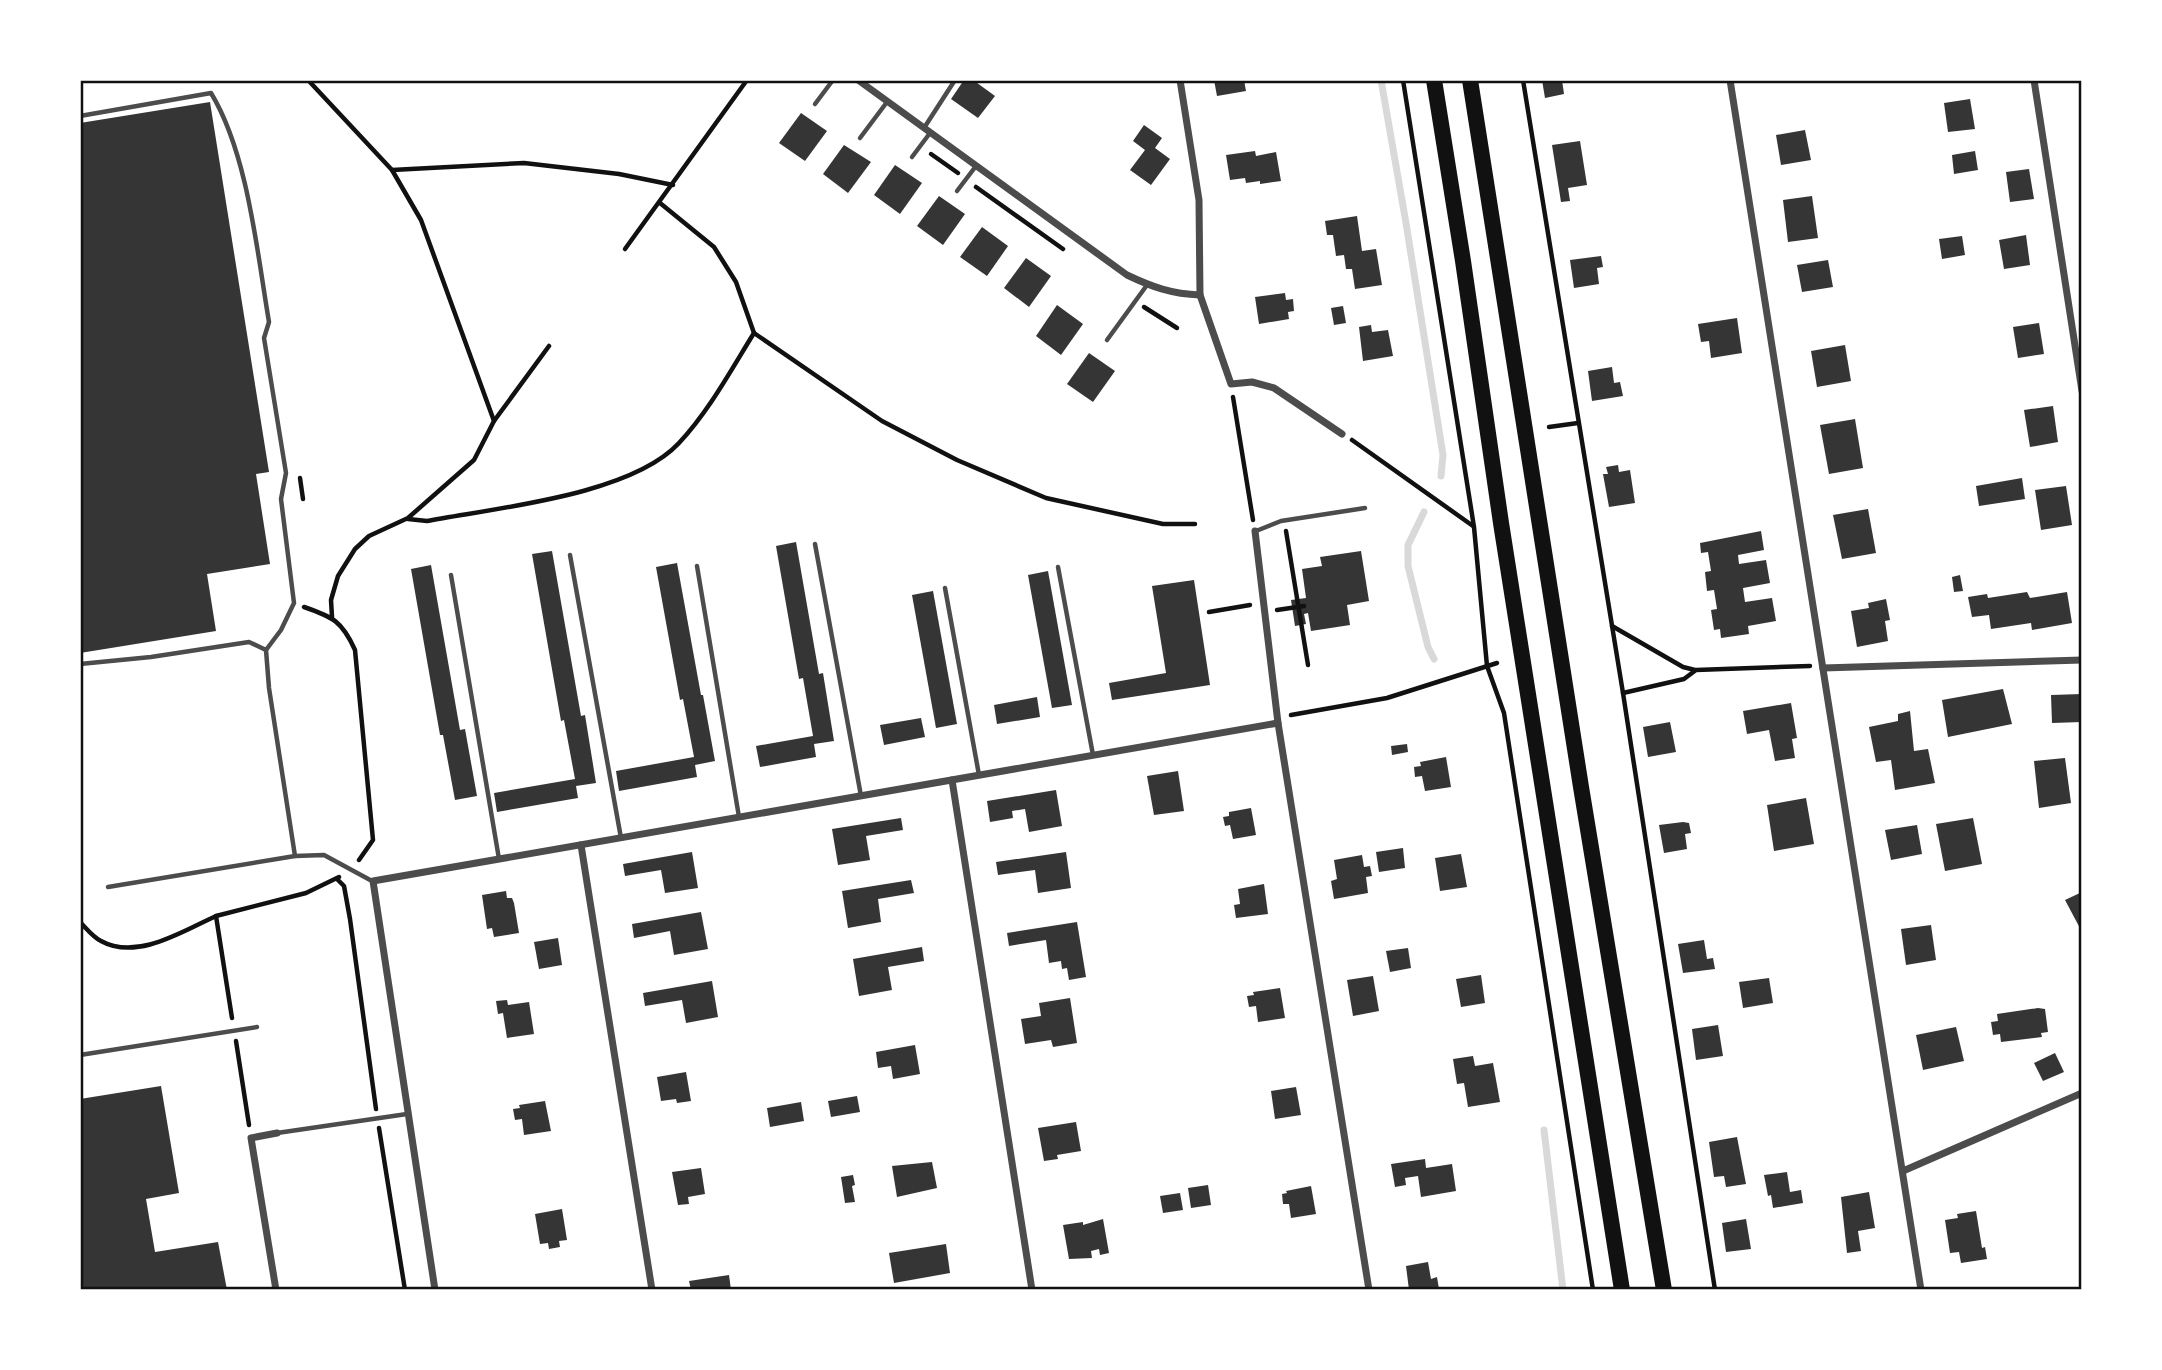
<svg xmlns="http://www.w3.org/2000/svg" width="2162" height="1370" viewBox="0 0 2162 1370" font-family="'DM Sans',sans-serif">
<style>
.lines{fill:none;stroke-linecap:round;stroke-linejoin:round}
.stream{stroke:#d9d9d9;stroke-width:7}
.building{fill:#353535}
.path{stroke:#111;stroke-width:4.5}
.service{stroke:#4c4c4c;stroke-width:4.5}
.minor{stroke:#4c4c4c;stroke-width:7}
.trunk{stroke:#111;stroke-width:16}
.neatline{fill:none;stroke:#111;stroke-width:2.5}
</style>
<rect width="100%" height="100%" fill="#fff"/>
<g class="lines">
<g class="stream">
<polyline points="1381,80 1406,223 1443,455 1441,476"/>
<polyline points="1424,512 1408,545 1408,566 1428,647 1434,659"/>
<polyline points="1544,1130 1563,1290"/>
</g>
</g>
<g class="building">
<polygon points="964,80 973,80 995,96 978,118 951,99"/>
<polygon points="1214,80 1244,80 1246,91 1217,96"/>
<polygon points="1542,80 1562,80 1564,94 1545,98"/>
<polygon points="1970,99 1975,129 1948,132 1944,103"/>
<polygon points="210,102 269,472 256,474 270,564 207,574 216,631 80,653 80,123"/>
<polygon points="801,113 827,131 805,161 779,143"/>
<polygon points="1144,125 1162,138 1155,148 1170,159 1151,185 1130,170 1145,150 1133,141"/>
<polygon points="1805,130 1811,160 1781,165 1776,135"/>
<polygon points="1580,141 1587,185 1568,188 1570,201 1561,202 1552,145"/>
<polygon points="844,145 871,162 848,193 823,174"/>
<polygon points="1255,151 1256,156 1276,152 1281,181 1260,184 1260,181 1246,183 1245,178 1230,180 1226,155"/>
<polygon points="1975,151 1978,170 1954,174 1952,155"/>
<polygon points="895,165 922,183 900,214 874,195"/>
<polygon points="2029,169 2034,199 2010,202 2006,172"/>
<polygon points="939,196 965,214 943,245 917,226"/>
<polygon points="1812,196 1818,238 1788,242 1783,200"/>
<polygon points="1357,216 1362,251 1376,249 1382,285 1355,289 1352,269 1346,269 1344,255 1336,256 1333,235 1327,235 1325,221"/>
<polygon points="982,227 1008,246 987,276 960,257"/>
<polygon points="2026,235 2030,265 2004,269 1999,240"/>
<polygon points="1962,236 1965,255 1942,259 1939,239"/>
<polygon points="1601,256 1603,267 1597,268 1599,284 1574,288 1570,260"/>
<polygon points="1026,258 1051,276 1029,307 1004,288"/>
<polygon points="1828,260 1833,287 1802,292 1797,265"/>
<polygon points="1285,293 1286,300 1293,299 1294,311 1288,312 1289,319 1259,324 1255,297"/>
<polygon points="1057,305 1083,324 1061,355 1036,336"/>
<polygon points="1343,306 1346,323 1334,325 1331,308"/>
<polygon points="1737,318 1742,353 1711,358 1709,341 1701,342 1698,324"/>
<polygon points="2039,323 2044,354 2018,358 2013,327"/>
<polygon points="1371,325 1372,332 1388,330 1393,356 1363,361 1359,327"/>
<polygon points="1845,345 1851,381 1817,387 1811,351"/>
<polygon points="1089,353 1115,371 1093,402 1067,384"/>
<polygon points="1612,367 1614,383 1620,382 1623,396 1592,401 1588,371"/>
<polygon points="2053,406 2058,442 2030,447 2024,410"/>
<polygon points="1855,419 1863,468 1829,474 1820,425"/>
<polygon points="1618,465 1619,472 1630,470 1635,503 1609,507 1603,474 1608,474 1606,467"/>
<polygon points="2022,478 2025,499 1979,506 1976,486"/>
<polygon points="2066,486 2072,525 2041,530 2035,490"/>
<polygon points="1868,509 1876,553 1842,559 1833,515"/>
<polygon points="1761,531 1764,550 1738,555 1739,564 1766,560 1770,583 1743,588 1745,602 1772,598 1776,621 1748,626 1749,634 1721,638 1720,629 1714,630 1711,610 1717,609 1714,590 1707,591 1705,572 1711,571 1708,552 1701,553 1700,543"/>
<polygon points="796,542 819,674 823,673 834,741 814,744 816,757 760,767 756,746 813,736 803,678 799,679 776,546"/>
<polygon points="552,551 581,716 585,715 596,783 576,786 578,798 497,812 494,793 575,779 564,720 561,721 532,554"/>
<polygon points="1361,551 1369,601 1347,605 1350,625 1311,631 1308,613 1304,614 1306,624 1295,626 1291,600 1306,598 1302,569 1322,566 1320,557"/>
<polygon points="677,563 701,695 703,695 715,761 695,765 697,777 619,791 616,771 694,757 683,699 680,700 656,567"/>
<polygon points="431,565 460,730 465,729 477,796 455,800 443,735 440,735 411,569"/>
<polygon points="1048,571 1072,705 1052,708 1028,575"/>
<polygon points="1960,575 1963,591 1954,592 1952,577"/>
<polygon points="1194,580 1210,685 1112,700 1109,683 1166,673 1152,586"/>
<polygon points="933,591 957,724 936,728 912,595"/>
<polygon points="2027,592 2030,598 2067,592 2072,623 2032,630 2031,623 1991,629 1989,615 1972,617 1968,597 1987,594 1988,598"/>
<polygon points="1886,599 1890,620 1885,621 1888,641 1857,647 1851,611 1869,608 1868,603"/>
<polygon points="2003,689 2012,724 1948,737 1942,700"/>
<polygon points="2082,694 2082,722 2052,723 2051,695"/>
<polygon points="1037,697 1040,717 997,724 994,705"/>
<polygon points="1791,703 1797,738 1792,739 1795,758 1775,761 1769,730 1747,734 1743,711"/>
<polygon points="1910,711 1914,751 1928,749 1935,783 1895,790 1891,760 1876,762 1869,727 1898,721 1898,714"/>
<polygon points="921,718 925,737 884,745 880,725"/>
<polygon points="1670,722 1676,752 1648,757 1643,727"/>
<polygon points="1407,744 1408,752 1392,755 1391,746"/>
<polygon points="1446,757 1451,787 1425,791 1422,776 1415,777 1414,767 1421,766 1420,762"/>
<polygon points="2065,758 2071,803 2039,808 2034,761"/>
<polygon points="1178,771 1184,811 1154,815 1147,776"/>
<polygon points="1056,790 1062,826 1029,832 1025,809 1012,811 1013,818 990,822 987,801"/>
<polygon points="1806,798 1814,844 1774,851 1767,805"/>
<polygon points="1251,808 1256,835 1233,839 1230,825 1225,826 1223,817 1229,816 1229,812"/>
<polygon points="901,818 903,830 866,836 870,860 838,865 832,829"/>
<polygon points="1973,818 1982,864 1945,871 1936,824"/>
<polygon points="1683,822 1689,823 1691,833 1685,834 1687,849 1664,853 1659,825"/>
<polygon points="1917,825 1922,854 1891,860 1885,830"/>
<polygon points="1403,848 1405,868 1379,872 1376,852"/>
<polygon points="692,852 698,888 665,893 661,870 625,876 623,864"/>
<polygon points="1066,852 1071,888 1038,893 1035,870 998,875 996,862"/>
<polygon points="1461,854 1467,887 1440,891 1435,858"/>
<polygon points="1362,855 1364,867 1370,866 1372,876 1366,877 1368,893 1334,899 1331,881 1337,879 1334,860"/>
<polygon points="911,880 914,893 878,899 881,922 848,928 842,891"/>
<polygon points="1264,884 1268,914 1236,918 1234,905 1240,904 1238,889"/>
<polygon points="506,891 507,898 512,898 514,903 519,933 494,937 492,928 487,929 482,895"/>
<polygon points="2082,892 2082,932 2065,900"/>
<polygon points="701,912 708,949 674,955 670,931 634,938 632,924"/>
<polygon points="1077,922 1086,977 1069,980 1067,968 1062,969 1061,961 1049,963 1046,940 1009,946 1007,933"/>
<polygon points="1931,925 1936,960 1906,965 1901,929"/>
<polygon points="558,938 562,965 539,969 534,942"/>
<polygon points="1704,940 1707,959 1713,958 1715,969 1683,973 1678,944"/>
<polygon points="922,947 924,961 888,967 892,990 859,996 853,959"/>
<polygon points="1408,948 1411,968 1390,972 1386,951"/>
<polygon points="1481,975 1485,1003 1461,1007 1456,979"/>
<polygon points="1373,976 1379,1011 1353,1016 1347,980"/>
<polygon points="1769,978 1773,1003 1743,1008 1739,982"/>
<polygon points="712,981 718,1017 686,1023 682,1000 645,1006 643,993"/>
<polygon points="1280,988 1285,1018 1258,1022 1256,1006 1249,1007 1247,996 1254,995 1253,992"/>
<polygon points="1070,998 1077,1043 1053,1047 1051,1040 1025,1044 1021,1019 1041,1016 1039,1003"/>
<polygon points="507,1000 508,1005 529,1002 534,1034 507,1038 503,1013 498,1014 496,1001"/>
<polygon points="2038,1008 2045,1009 2048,1032 2041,1033 2042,1037 2001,1042 2000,1034 1993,1035 1991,1022 1998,1021 1997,1014"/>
<polygon points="1718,1025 1723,1056 1696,1060 1692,1029"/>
<polygon points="1956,1027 1964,1061 1923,1070 1916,1035"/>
<polygon points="915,1045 920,1074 893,1079 891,1066 878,1068 876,1052"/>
<polygon points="2055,1053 2064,1072 2043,1081 2034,1063"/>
<polygon points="1473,1056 1475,1066 1493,1063 1500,1102 1468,1107 1464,1083 1457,1084 1453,1059"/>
<polygon points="686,1072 691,1101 677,1103 676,1099 661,1101 657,1077"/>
<polygon points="161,1086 179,1193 146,1199 155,1252 218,1242 227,1290 80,1290 80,1099"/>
<polygon points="1296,1087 1301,1115 1275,1119 1271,1091"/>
<polygon points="857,1096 860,1112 831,1117 828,1101"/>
<polygon points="545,1101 551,1131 524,1135 522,1119 515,1120 513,1109 520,1108 519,1105"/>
<polygon points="801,1102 804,1121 770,1127 767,1108"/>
<polygon points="1076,1122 1081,1151 1057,1155 1058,1159 1044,1161 1038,1128"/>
<polygon points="1737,1137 1746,1184 1726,1187 1724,1176 1714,1177 1709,1142"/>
<polygon points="1425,1159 1426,1168 1452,1164 1456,1191 1421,1197 1418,1176 1405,1178 1406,1185 1395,1187 1391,1164"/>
<polygon points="932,1162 937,1188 897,1197 892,1166"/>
<polygon points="701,1168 705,1194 688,1197 689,1204 678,1205 672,1172"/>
<polygon points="1787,1172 1790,1192 1801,1190 1803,1203 1773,1208 1771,1195 1768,1196 1764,1175"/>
<polygon points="853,1175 855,1185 852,1186 855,1202 845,1203 841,1177"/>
<polygon points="1208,1185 1211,1205 1191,1208 1188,1188"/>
<polygon points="1311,1186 1316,1214 1291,1218 1289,1204 1283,1204 1282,1194 1287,1193 1286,1191"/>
<polygon points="1869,1192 1875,1228 1858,1231 1861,1251 1847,1253 1841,1197"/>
<polygon points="1180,1193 1183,1210 1163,1213 1160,1196"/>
<polygon points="562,1209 567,1240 559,1241 560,1247 549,1249 548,1243 540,1244 535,1214"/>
<polygon points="1976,1211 1982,1248 1985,1247 1987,1259 1961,1263 1959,1252 1950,1253 1945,1220 1958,1218 1957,1214"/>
<polygon points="1103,1219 1109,1253 1100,1255 1099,1249 1091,1251 1092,1258 1069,1259 1063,1225 1083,1222 1083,1225"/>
<polygon points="1746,1219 1751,1249 1726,1252 1722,1223"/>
<polygon points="946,1244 950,1273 894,1283 889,1253"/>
<polygon points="1428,1262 1431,1279 1437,1277 1439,1289 1409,1290 1406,1266"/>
<polygon points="729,1275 731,1290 691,1290 689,1281"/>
</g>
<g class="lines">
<g class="path">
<polyline points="308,80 392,170 421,220 494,421 474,460 408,518 369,536 355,549 338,576 331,600 332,617"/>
<polyline points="1403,80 1474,527 1487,666 1504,713 1593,1290"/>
<polyline points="1523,80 1623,693 1715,1290"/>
<polyline points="931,154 958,173"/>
<polyline points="392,170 524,163 619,174 673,185"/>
<polyline points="976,187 1063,249"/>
<polyline points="660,203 714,247 736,282 754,333 882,421 957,460 1046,498 1163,524 1195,524"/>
<polyline points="625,249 747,80"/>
<polyline points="1144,307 1177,328"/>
<polyline points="1233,397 1253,520"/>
<polyline points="494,421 549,346"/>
<polyline points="1549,427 1578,423"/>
<polyline points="1352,440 1473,526"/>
<polyline points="300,478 303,499"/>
<path d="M408 519 427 521C496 508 631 495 679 443 709 411 731 370 754 333"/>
<polyline points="1286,531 1308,665"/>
<path d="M304 607C333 617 342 621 355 650L373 840 359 860"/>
<polyline points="1277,610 1304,606"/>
<polyline points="1209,612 1250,605"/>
<polyline points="1612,626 1683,667 1695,670"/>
<polyline points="1623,693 1684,679 1696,670 1810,666"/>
<polyline points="1291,715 1387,698 1497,663"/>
<polyline points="337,879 344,886 350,919 376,1109"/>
<path d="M80 922C87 929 93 937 101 941 137 961 183 931 216 916"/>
<polyline points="232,1018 216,916 306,893 339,877"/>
<polyline points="236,1041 249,1125"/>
<polyline points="379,1128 405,1290"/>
</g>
<g class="service">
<polyline points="815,104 833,80"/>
<path d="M80 116 211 93C248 154 257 252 269 322L264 338 286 473 281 499 294 603 281 630 266 650 269 688 295 856"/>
<polyline points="924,128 955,80"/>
<polyline points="860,138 887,102"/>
<polyline points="912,157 930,133"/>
<polyline points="957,191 976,166"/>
<polyline points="1107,340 1147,285"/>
<polyline points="1256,531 1281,521 1365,508"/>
<polyline points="815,544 861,796"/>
<polyline points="570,555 621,838"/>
<polyline points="697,566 739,817"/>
<polyline points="1058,567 1093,755"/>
<polyline points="451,575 499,859"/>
<polyline points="945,588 979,775"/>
<polyline points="80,664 151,657 249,642 266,650"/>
<polyline points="108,887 295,856 324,855 372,881"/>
<polyline points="80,1055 257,1027"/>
<polyline points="277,1133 407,1114"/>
</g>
<g class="minor">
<path d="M858 80 1127 275C1152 287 1172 294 1200 295"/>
<polyline points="1180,80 1199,200 1200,295 1231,384 1252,382 1274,388 1342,434"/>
<polyline points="1730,80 1921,1290"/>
<polyline points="2034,80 2082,391"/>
<polyline points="1255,531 1278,723 1369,1290"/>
<polyline points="1823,668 2082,660"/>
<polyline points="952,780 1032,1290"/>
<polyline points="581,845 652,1290"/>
<polyline points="1903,1171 2082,1093"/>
<polyline points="276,1290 251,1138 277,1133"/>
<polyline points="435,1290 373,881 1278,723"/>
</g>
<g class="trunk">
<polyline points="1434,80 1463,261 1501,523 1622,1290"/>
<polyline points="1470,80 1581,787 1664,1290"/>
</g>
</g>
<rect width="2162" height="1370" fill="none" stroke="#ffffff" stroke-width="164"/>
<rect x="82" y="82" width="1998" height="1206" class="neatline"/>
</svg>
